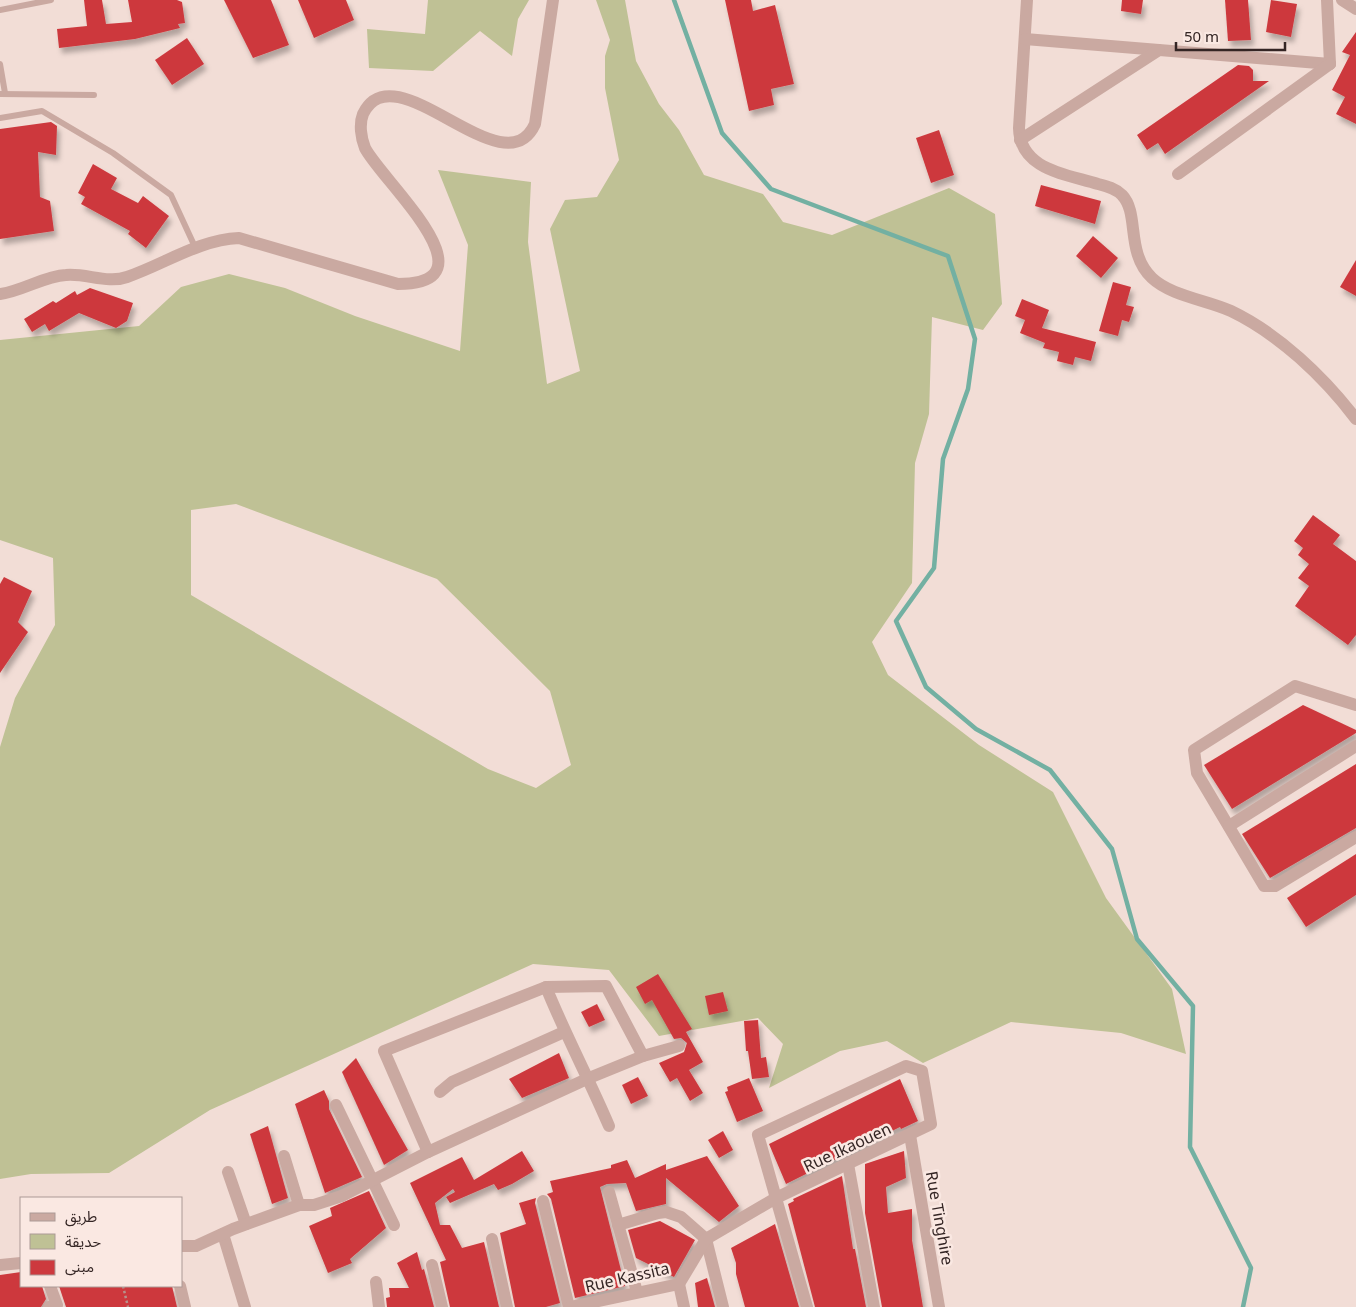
<svg xmlns="http://www.w3.org/2000/svg" width="1356" height="1307" viewBox="0 0 1356 1307" font-family="'Noto Sans','Noto Sans Arabic',sans-serif">
<style>
.green{fill:#bfc195;fill-rule:evenodd}
.lines{fill:none;stroke-linecap:round;stroke-linejoin:round}
.stream{stroke:#73b0a2;stroke-width:4.5}
.building{fill:#cd393e;filter:url(#shadow)}
.path{stroke:#b6928c;stroke-width:2.5;stroke-dasharray:2.5 2.5;stroke-linecap:butt}
.service{stroke:#caa9a1;stroke-width:6}
.minor{stroke:#caa9a1;stroke-width:12}
.labels{text-anchor:middle;dominant-baseline:central;stroke-width:5;stroke-linejoin:round;paint-order:stroke}
.street-label{font-size:16px;fill:#342524;stroke:#fae8e2}
</style>
<defs>
<filter id="shadow"><feDropShadow dx="3" dy="5.5" stdDeviation="2.5" flood-color="#0004"/></filter>
</defs>
<rect width="100%" height="100%" fill="#f2ddd6"/>
<g class="green">
<polygon points="428,0 529,0 518,19 512,56 480,31 433,71 369,68 367,29 425,34"/>
<path d="M596 0H625L636 61 659 104 679 130 704 175 763 194 783 222 832 235 949 188 995 214 1002 304 983 330 932 317 929 414 915 463 912 583 872 642 888 675 979 745 1053 792 1106 898 1172 989 1186 1054 1121 1033 1011 1022 923 1063 887 1041 840 1051 769 1088 783 1044 758 1018 659 1036 609 970 533 964 210 1110 109 1173 31 1174 0 1179V747L15 698 55 625 53 558 0 540V340L139 326 181 287 229 274 285 288 355 316 460 351 468 245 438 170 531 182 528 242 547 384 580 371 550 229 565 200 597 197 619 160 605 88V56L610 40ZM236 504 437 579 550 691 571 765 536 788 488 769 191 595V510Z"/>
</g>
<g class="lines">
<polyline class="stream" points="674,0 722,133 771,189 948,256 975,339 968,389 943,459 934,568 896,621 926,687 976,729 1050,770 1112,849 1137,939 1193,1006 1190,1147 1251,1268 1243,1307"/>
</g>
<g class="building">
<polygon points="84,0 102,0 106,24 132,22 128,0 177,0 182,2 185,23 178,24 180,28 135,39 59,48 57,29 87,26"/>
<polygon points="224,0 271,0 289,45 253,58"/>
<polygon points="298,0 346,0 354,20 314,38"/>
<polygon points="725,0 751,0 753,11 775,5 794,84 771,89 774,105 749,111"/>
<polygon points="1122,0 1143,0 1141,14 1121,11"/>
<polygon points="1225,0 1248,0 1251,40 1228,41"/>
<polygon points="1271,0 1297,4 1291,37 1266,32"/>
<polygon points="1356,32 1356,124 1336,114 1345,97 1332,90 1350,55 1342,52"/>
<polygon points="187,38 204,64 172,85 155,60"/>
<polygon points="1238,65 1249,66 1253,70 1253,81 1269,81 1165,154 1158,143 1147,150 1137,135"/>
<polygon points="51,122 57,126 56,155 38,152 40,197 50,201 54,231 0,239 0,129"/>
<polygon points="939,130 954,175 931,183 916,138"/>
<polygon points="93,164 117,178 111,189 138,203 143,196 169,216 146,248 128,234 130,231 81,204 85,197 78,193"/>
<polygon points="1041,185 1101,201 1095,224 1035,206"/>
<polygon points="1093,236 1118,258 1101,278 1076,256"/>
<polygon points="1356,260 1356,296 1340,287"/>
<polygon points="1113,282 1131,287 1126,305 1134,307 1129,322 1122,320 1118,336 1099,331"/>
<polygon points="90,288 133,303 127,321 116,328 79,313 49,331 45,324 32,332 24,319 53,301 56,303 75,291 77,295"/>
<polygon points="1022,299 1049,310 1042,328 1096,342 1091,361 1075,357 1073,365 1057,361 1059,352 1043,348 1045,343 1020,333 1025,320 1015,316"/>
<polygon points="1313,515 1340,535 1333,544 1356,561 1356,635 1348,645 1295,606 1309,586 1298,578 1309,564 1298,555 1303,548 1294,541"/>
<polygon points="4,577 32,591 18,622 28,632 0,673 0,584"/>
<polygon points="1303,705 1356,730 1356,733 1232,809 1204,765"/>
<polygon points="1356,764 1356,828 1270,878 1242,834"/>
<polygon points="1356,854 1356,895 1306,927 1287,898"/>
<polygon points="658,974 692,1029 686,1032 703,1062 689,1070 703,1093 690,1101 677,1078 670,1082 659,1063 684,1052 687,1043 681,1038 674,1039 652,1000 645,1004 636,987"/>
<polygon points="723,992 728,1011 709,1015 705,996"/>
<polygon points="597,1004 605,1020 589,1027 581,1012"/>
<polygon points="758,1020 761,1058 766,1057 769,1077 752,1079 748,1051 746,1051 744,1021"/>
<polygon points="559,1053 569,1078 522,1098 509,1079"/>
<polygon points="356,1058 408,1150 384,1165 342,1072"/>
<polygon points="638,1077 648,1096 631,1104 622,1085"/>
<polygon points="749,1078 763,1111 737,1122 725,1092 728,1091 727,1087"/>
<polygon points="900,1079 918,1121 901,1129 900,1127 786,1184 769,1144"/>
<polygon points="324,1090 329,1101 329,1109 362,1177 325,1193 295,1104"/>
<polygon points="268,1126 288,1198 272,1204 250,1134"/>
<polygon points="723,1131 733,1150 719,1158 708,1140"/>
<polygon points="522,1151 534,1171 512,1184 498,1190 494,1184 450,1203 446,1197 455,1192 453,1189 435,1203 440,1225 450,1225 462,1248 484,1242 499,1307 450,1307 440,1262 446,1260 410,1183 462,1157 474,1180"/>
<polygon points="904,1151 906,1178 886,1187 888,1213 912,1209 912,1240 923,1307 882,1307 865,1213 865,1164"/>
<polygon points="707,1156 739,1206 719,1222 666,1178 666,1204 636,1211 626,1183 607,1184 600,1187 625,1286 575,1298 551,1199 547,1194 553,1192 550,1181 611,1168 611,1165 627,1160 635,1178 666,1164 666,1170"/>
<polygon points="842,1176 853,1249 855,1249 866,1307 815,1307 788,1204 794,1201 793,1199"/>
<polygon points="369,1191 386,1228 350,1259 352,1263 328,1273 309,1226 332,1216 330,1208"/>
<polygon points="536,1198 535,1203 560,1303 546,1307 515,1307 500,1233 526,1224 519,1203"/>
<polygon points="660,1221 695,1240 674,1277 636,1258 628,1230"/>
<polygon points="775,1224 799,1307 745,1307 736,1274 736,1263 731,1248"/>
<polygon points="417,1252 422,1270 424,1269 434,1307 387,1307 386,1298 390,1297 389,1288 409,1288 397,1263"/>
<polygon points="21,1272 21,1286 42,1286 46,1299 41,1307 0,1307 0,1275"/>
<polygon points="707,1278 715,1307 698,1307 695,1283"/>
<polygon points="59,1286 172,1286 177,1307 66,1307"/>
</g>
<g class="lines">
<polyline class="path" points="123,1286 128,1307"/>
<g class="service">
<polyline points="0,10 51,0"/>
<polyline points="0,64 5,93"/>
<polyline points="0,94 94,95"/>
<polyline points="0,118 42,111 113,153 171,195 195,247"/>
</g>
<g class="minor">
<path d="M1027 0 1019 128C1020 170 1066 174 1098 184 1106 186 1115 188 1122 195 1140 214 1125 252 1152 278 1171 296 1207 300 1231 311 1279 334 1324 377 1356 419"/>
<polyline points="1327,0 1330,64"/>
<polyline points="1342,0 1356,9"/>
<polyline points="1025,39 1330,64"/>
<polyline points="1020,140 1159,50"/>
<polyline points="1178,174 1330,64"/>
<path d="M0 294C23 291 44 276 66 275 86 273 108 284 127 277 165 264 198 240 239 238L398 284C499 284 381 180 365 148 361 138 359 124 363 114 395 48 504 192 535 124L553 0"/>
<polyline points="1356,705 1295,686 1194,750 1197,773 1264,886 1275,886 1356,837"/>
<polyline points="1229,826 1356,746"/>
<polyline points="546,987 606,986 643,1056"/>
<polyline points="440,1092 452,1082 564,1032"/>
<polyline points="336,1105 394,1225"/>
<polyline points="910,1135 939,1307"/>
<path d="M428 1152 384 1051 546 987C565 1034 589 1079 609 1126"/>
<polyline points="284,1156 299,1205"/>
<polyline points="848,1164 874,1307"/>
<polyline points="228,1172 246,1224"/>
<polyline points="609,1192 637,1292"/>
<polyline points="543,1201 569,1307"/>
<polyline points="618,1225 658,1213 666,1212 681,1217 706,1239 723,1307"/>
<polyline points="223,1234 245,1307"/>
<polyline points="492,1239 507,1307"/>
<polyline points="181,1246 196,1246 233,1229 299,1205 314,1205 342,1196 428,1152 589,1078 643,1056 679,1046"/>
<polyline points="0,1265 21,1263"/>
<polyline points="432,1265 442,1307"/>
<polyline points="376,1282 379,1307"/>
<polyline points="679,1284 684,1307"/>
<polyline points="180,1286 185,1307"/>
<polyline points="49,1307 57,1305 50,1286"/>
<polyline points="570,1307 679,1284 706,1239 776,1198 931,1124 922,1071 906,1066 758,1135 807,1307"/>
</g>
</g>
<g class="labels">
<g class="street-label">
<text transform="translate(847 1147) rotate(-25)">Rue Ikaouen</text>
<text transform="translate(940 1218) rotate(80)">Rue Tinghire</text>
<text transform="translate(627 1277) rotate(-13)">Rue Kassita</text>
</g>
</g>
<rect x="20" y="1197" width="162" height="90" fill="#fae8e2" stroke="#ab9a96"/>
<rect x="30" y="1213" width="25" height="8" fill="#caa9a1" stroke="#ab9a96"/>
<text x="65" y="1222" font-size="15" fill="#342524">طريق</text>
<rect x="30" y="1234" width="25" height="15" fill="#bfc195" stroke="#ab9a96"/>
<text x="65" y="1247" font-size="15" fill="#342524">حديقة</text>
<rect x="30" y="1260" width="25" height="15" fill="#cd393e" stroke="#ab9a96"/>
<text x="65" y="1272" font-size="15" fill="#342524">مبنى</text>
<path d="M1176 42v8h109v-8" fill="none" stroke="#342524" stroke-width="2.5"/>
<text x="1184" y="42" font-size="15" fill="#342524" stroke="#fae8e2" stroke-width="4" paint-order="stroke">50 m</text>
</svg>
